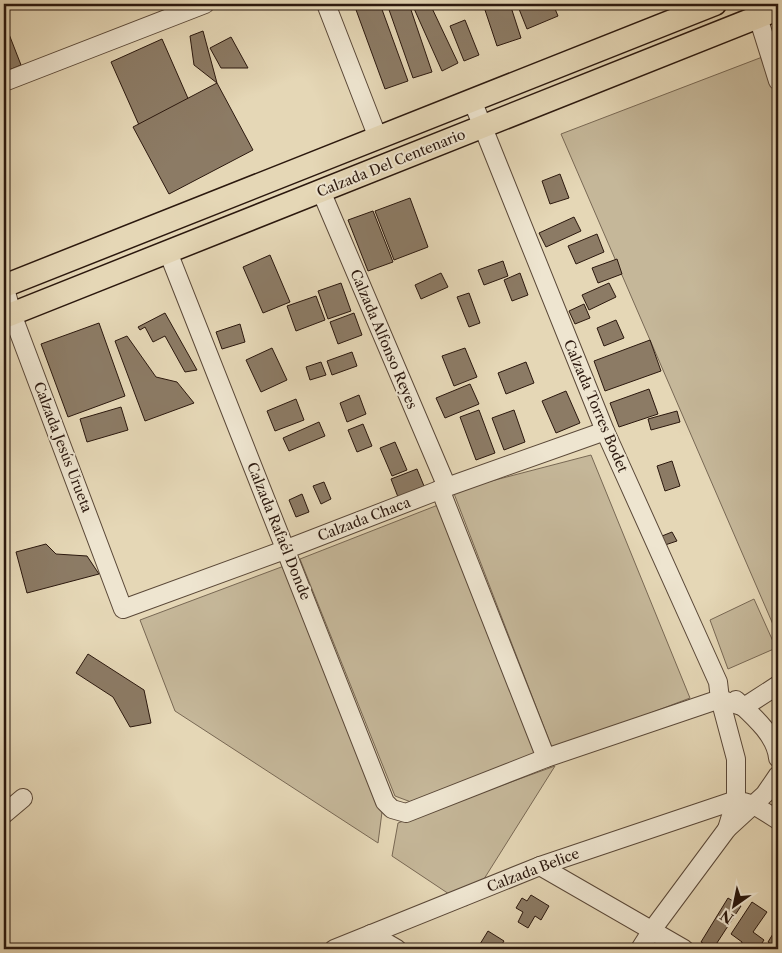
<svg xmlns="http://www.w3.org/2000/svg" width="782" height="953" viewBox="0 0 782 953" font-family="'Libre Caslon Text',serif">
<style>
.green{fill:#c5b799;stroke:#786854}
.building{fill:#8c7b65;stroke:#2b180e}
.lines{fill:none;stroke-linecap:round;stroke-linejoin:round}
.minor-casing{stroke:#5a4838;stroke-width:20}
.major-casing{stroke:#2b180e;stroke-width:25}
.minor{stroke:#eee5d0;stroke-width:18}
.major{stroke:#e5d7b6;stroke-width:22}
.labels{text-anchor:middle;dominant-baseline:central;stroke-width:4;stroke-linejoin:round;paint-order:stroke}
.street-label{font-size:14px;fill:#2b180e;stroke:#eee5d0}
</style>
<rect width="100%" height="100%" fill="#e5d7b6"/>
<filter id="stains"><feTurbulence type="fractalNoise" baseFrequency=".004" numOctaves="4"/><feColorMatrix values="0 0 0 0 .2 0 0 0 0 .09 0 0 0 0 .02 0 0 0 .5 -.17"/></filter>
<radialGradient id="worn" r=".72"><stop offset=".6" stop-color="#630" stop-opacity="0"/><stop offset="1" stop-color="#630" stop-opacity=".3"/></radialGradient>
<g class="green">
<polygon points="778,51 778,636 561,134"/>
<polygon points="591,455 690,698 558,748 552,748 453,491"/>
<polygon points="438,505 535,754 411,802 395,796 300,559"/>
<polygon points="284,566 382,812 378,843 175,711 140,620"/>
<polygon points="754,599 776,648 728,669 710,620"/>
<polygon points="555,766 467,906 392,856 398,823"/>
</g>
<g class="building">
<polygon points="364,4 380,4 408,81 385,89 355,7"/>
<polygon points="387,4 409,4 432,72 413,78"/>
<polygon points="412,4 430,4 458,63 442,71"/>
<polygon points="483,4 510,4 521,38 497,46"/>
<polygon points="517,4 553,4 558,16 527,29"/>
<polygon points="465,20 479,55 464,61 450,26"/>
<polygon points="7,29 21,65 4,72 4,30"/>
<polygon points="203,31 217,83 194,65 190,36"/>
<polygon points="231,37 248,68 221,68 210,48"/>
<polygon points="162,39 190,103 139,125 111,62"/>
<polygon points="217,83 253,150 169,194 133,127"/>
<polygon points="560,174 569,198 550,204 542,181"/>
<polygon points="410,198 428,247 394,260 375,211"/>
<polygon points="373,211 393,262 368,271 348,220"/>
<polygon points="574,217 581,231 546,247 539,233"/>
<polygon points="597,234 604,252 576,264 568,246"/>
<polygon points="270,255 290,302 263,313 243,267"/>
<polygon points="617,259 622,274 598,283 592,268"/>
<polygon points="503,261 508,276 484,285 478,270"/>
<polygon points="441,273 448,287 421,299 415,285"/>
<polygon points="520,273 528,295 512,301 504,280"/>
<polygon points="341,283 351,311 328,319 318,291"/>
<polygon points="609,283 616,297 589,310 582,295"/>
<polygon points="469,293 480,323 469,327 457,297"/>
<polygon points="316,296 325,320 296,331 287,306"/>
<polygon points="584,304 590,318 575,324 569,311"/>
<polygon points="165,313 197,370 185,372 165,336 153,342 145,327 140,330 138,327"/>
<polygon points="354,313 362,335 338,344 330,322"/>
<polygon points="616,320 624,338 604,346 597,328"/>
<polygon points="99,323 125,396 68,417 41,344"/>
<polygon points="240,324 245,342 222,349 216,332"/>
<polygon points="127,336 156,377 177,382 194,403 145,421 115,341"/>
<polygon points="650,340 661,371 605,391 594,361"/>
<polygon points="272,348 287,380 261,392 246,360"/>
<polygon points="465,348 477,377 454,386 442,356"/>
<polygon points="352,352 357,366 332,375 327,361"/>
<polygon points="321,362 326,375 310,380 306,367"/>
<polygon points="526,362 534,383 506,394 498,373"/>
<polygon points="470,384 479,404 445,418 436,398"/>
<polygon points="649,389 658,414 619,427 610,403"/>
<polygon points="566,391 580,423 556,433 542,401"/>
<polygon points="359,395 366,414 347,422 340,403"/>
<polygon points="296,399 304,420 275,431 267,411"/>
<polygon points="121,407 128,430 87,442 80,419"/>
<polygon points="479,410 495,453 476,460 460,417"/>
<polygon points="514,410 525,442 504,450 492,418"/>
<polygon points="677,411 680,422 651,430 648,419"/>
<polygon points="319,422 325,436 289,451 283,438"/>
<polygon points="363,424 372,446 357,452 348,430"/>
<polygon points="395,442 407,470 392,476 380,448"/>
<polygon points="672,461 680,486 665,491 657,466"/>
<polygon points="417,469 424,486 398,497 391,479"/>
<polygon points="324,482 331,499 321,504 313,486"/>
<polygon points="302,494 309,512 296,517 289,500"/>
<polygon points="672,532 677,541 665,545 662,536"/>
<polygon points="46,544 56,554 87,556 99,574 27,593 16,552"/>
<polygon points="88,654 144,690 151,723 130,727 113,697 76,673"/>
<polygon points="531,895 549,906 541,920 535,916 528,928 518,922 523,912 516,908 522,898 527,901"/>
<polygon points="728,898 741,906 713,949 701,942"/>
<polygon points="752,902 767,912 753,932 764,940 758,949 740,949 742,942 731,934"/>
<polygon points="776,929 778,931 777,948 768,942"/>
<polygon points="488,931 504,941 499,949 477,949"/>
<polygon points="507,944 517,949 504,949"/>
</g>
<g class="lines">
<defs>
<g id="minor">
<polyline points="326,4 378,138"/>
<polyline points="759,4 758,17 778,81"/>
<polyline points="4,82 205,4"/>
<polyline points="472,100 605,431 718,682 720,699 736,759 736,800 727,829"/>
<polyline points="321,191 447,487"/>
<polyline points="168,252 385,802 392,809 406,813 546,758 720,699 744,707 778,685"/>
<polyline points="4,285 12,314 123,609 287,549 447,487 605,431"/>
<polyline points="440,489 546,758"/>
<path d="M736 700C752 715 776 735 778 758"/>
<polyline points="744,802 754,805 778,820"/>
<polyline points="4,814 23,798"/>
<polyline points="540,866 684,949"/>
<polyline points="371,934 397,949"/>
<polyline points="334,949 540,866 736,800"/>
<polyline points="640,949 652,930 727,829 765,794 778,775"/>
</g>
<g id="major">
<polyline points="4,286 715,4"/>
<polyline points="4,317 778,9"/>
</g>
</defs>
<use href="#minor" class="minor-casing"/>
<use href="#major" class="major-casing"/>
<use href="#minor" class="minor"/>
<use href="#major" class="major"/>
</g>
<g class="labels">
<g class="street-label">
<text transform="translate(391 163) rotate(-22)">Calzada Del Centenario</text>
<text transform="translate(384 339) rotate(67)">Calzada Alfonso Reyes</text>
<text transform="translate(596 406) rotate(67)">Calzada Torres Bodet</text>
<text transform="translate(63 447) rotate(69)">Calzada Jesús Urueta</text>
<text transform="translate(364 519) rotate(-21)">Calzada Chaca</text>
<text transform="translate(279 531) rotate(68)">Calzada Rafaél Donde</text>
<text transform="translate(533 870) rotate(-21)">Calzada Belice</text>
</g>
</g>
<rect width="782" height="953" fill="none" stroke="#e5d7b6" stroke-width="20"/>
<rect x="5" y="5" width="772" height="943" fill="none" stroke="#2b180e" stroke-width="2.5"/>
<rect x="10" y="10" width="762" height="933" fill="none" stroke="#2b180e"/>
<g transform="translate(734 906) rotate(213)" stroke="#eee5d0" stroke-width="4" paint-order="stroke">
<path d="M0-4L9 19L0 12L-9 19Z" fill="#2b180e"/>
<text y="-8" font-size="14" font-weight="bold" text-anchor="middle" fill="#2b180e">N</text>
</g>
<rect width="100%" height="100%" filter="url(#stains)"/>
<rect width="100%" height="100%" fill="url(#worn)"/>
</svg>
